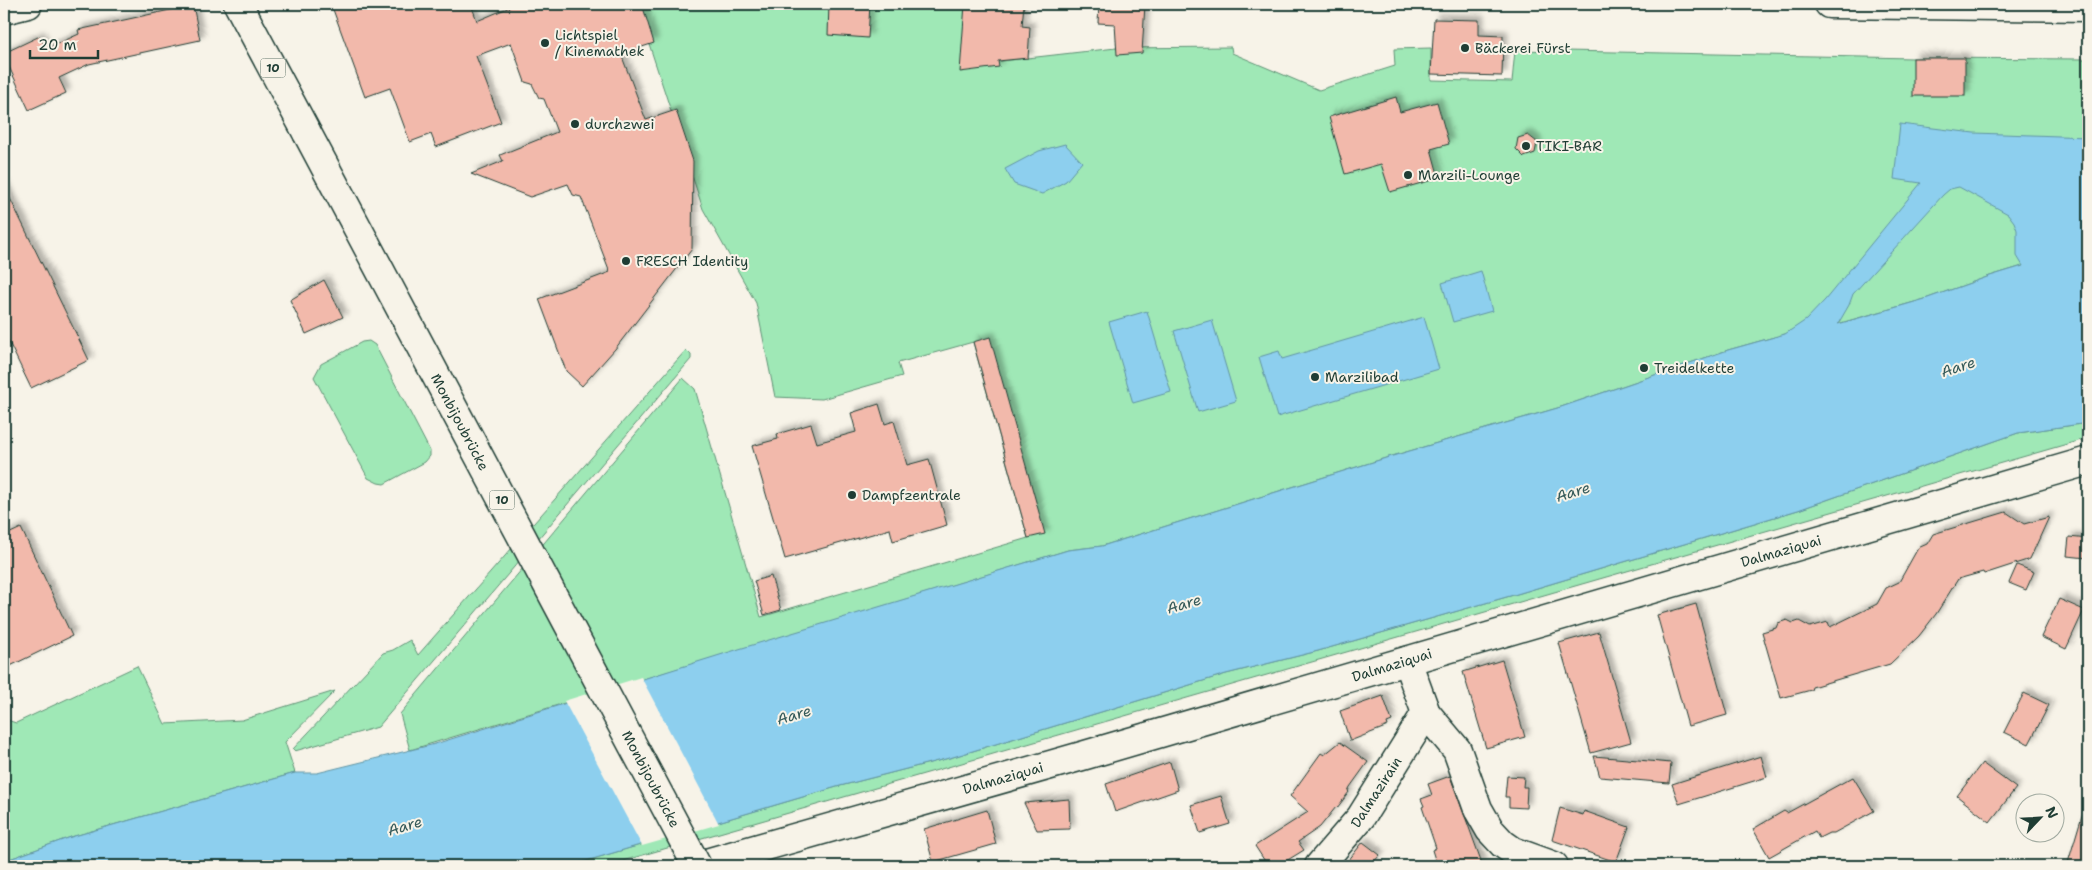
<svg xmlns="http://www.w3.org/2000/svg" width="2092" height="870" viewBox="0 0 2092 870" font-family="'Shantell Sans',sans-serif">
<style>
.green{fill:#9fe8b6;stroke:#5f9275}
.water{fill:#8dcfee;stroke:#6195a4;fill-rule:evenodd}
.pier{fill:#f7f3e8}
.building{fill:#f2b9ab;stroke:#1f3d34;filter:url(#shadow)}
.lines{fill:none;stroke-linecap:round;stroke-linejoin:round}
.minor-casing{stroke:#1f3d34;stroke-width:31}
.major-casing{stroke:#1f3d34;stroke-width:31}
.minor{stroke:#f7f3e8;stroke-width:28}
.major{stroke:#f7f3e8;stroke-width:28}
.major-bridge-casing{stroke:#1f3d34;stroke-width:31;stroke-linecap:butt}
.major-bridge{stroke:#f7f3e8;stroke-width:28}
.poi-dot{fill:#1f3d34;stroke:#f7f3e8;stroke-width:2}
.labels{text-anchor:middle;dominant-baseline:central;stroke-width:4;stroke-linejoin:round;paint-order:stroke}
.shield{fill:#f7f3e8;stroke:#60746a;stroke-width:1}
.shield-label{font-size:12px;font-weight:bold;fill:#1f3d34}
.poi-label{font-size:14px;fill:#1f3d34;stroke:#f7f3e8;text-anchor:start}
.street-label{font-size:14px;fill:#1f3d34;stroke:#f7f3e8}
.water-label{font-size:15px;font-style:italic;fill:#355a59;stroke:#f7f3e8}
</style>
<defs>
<filter id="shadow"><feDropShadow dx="4.5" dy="-4.5" stdDeviation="2.5" flood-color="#0004"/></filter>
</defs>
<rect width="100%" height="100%" fill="#f7f3e8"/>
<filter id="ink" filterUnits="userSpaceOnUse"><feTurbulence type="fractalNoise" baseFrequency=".02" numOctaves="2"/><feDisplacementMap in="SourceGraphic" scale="10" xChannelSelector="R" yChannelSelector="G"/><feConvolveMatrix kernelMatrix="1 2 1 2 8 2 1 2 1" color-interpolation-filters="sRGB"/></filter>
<g filter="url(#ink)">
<g class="green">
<polygon points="636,4 970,4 966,65 1116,48 1231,47 1232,53 1319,90 1395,66 1394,49 1431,48 1431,80 1512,82 1515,50 1913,58 2088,59 2088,246 1990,276 1925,299 1837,324 1785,334 1728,350 1561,407 1389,457 1102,546 1068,550 410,750 400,714 683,378 695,389 761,617 1028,538 973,342 898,363 902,376 822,399 775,397 756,303 703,209"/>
<polygon points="369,341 375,345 430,451 430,456 425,462 384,484 378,483 368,478 314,377 321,364 362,342"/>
<polygon points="686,350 691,355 691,359 378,727 295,751 293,749 383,653 393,650 410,640 418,655"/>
<polygon points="2088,423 2088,438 605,866 569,866 840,786 953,757 1226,674 1318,651 1517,594 1798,510 2018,433"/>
<polygon points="137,666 165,724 242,720 335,691 285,742 295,773 71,837 4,861 4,719 16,723"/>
</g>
<g class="water">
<path d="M1900 124 1974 133 2088 137V423L2018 433 1798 510 1517 594 1318 651 1226 674 953 757 840 786 569 866H4V861L71 837 295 773H317L435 744 739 649 1068 550 1102 546 1389 457 1561 407 1728 350 1785 334 1806 320 1825 300 1921 183 1894 179ZM1959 187 2008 214 2014 222 2017 230V256L2023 266 1990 276 1925 299 1838 324 1849 305 1853 294 1943 195 1950 189Z"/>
<polygon points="1065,144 1082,162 1066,181 1042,194 1014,184 1005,169 1039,151"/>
<polygon points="1481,271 1492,311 1453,322 1442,283"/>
<polygon points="1147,311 1171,392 1133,403 1109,322"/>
<polygon points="1424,317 1439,369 1277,417 1259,357 1279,351 1282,359"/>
<polygon points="1212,320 1236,401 1198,412 1174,331"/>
</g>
<polygon class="pier" points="641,677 719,824 642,846 564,701"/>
<g class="building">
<polygon points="331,4 471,4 477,21 517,4 642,4 654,43 621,54 646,120 676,110 693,161 692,249 615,349 582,386 566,371 539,299 610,272 581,197 573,195 568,184 530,197 471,174 503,161 500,155 557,132 544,99 539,98 532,84 525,82 511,43 476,56 501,122 436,147 431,134 410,142 390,88 365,97"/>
<polygon points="829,4 870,4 868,38 828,35"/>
<polygon points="965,4 1024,4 1022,26 1030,27 1028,58 998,61 999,67 960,72"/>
<polygon points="1099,4 1145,4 1142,53 1117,55 1115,24 1098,23"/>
<polygon points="193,5 200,40 89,64 59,78 66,93 29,110 4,56 4,53 40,36 46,49 79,34 78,30"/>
<polygon points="1434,19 1479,20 1479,35 1503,36 1502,76 1431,74"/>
<rect x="1913" y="58" width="52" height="38"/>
<polygon points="1396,97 1400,112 1437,102 1449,144 1431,149 1439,178 1390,192 1381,164 1345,174 1329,117"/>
<polygon points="1528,135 1537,142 1535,153 1524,157 1516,149 1518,138"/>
<polygon points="4,186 89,360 31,388 4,332"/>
<polygon points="324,280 343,317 306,334 290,300"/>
<polygon points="990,337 1045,534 1028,538 973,342"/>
<polygon points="879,404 885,424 894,421 907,465 929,459 947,525 893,541 890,529 785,559 752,446 778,439 777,434 811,424 817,443 856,432 851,413"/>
<polygon points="2006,512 2024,524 2049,517 2030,559 1984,574 1983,572 1958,579 1936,614 1919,636 1890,664 1812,687 1811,690 1781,698 1762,632 1776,628 1778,623 1787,620 1793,623 1799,621 1810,627 1828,622 1830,627 1877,604 1886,588 1899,582 1918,548 1927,544 1933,534"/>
<polygon points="21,528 72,636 4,669 4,536"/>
<polygon points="2069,537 2088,539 2087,558 2067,556"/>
<polygon points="2017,565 2034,572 2026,590 2009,583"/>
<polygon points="771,576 781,610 764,615 754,581"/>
<polygon points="2059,599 2084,610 2066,649 2041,637"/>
<polygon points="1696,604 1727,715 1688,726 1657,615"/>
<polygon points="1599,632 1631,742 1591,753 1559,643"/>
<polygon points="1502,660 1525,737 1486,748 1463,672"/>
<polygon points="2024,693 2049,705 2029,744 2004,732"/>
<polygon points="1383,696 1392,721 1387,723 1388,726 1350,741 1340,711"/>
<polygon points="1340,742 1368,762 1350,787 1348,791 1349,792 1337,808 1336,807 1320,827 1298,842 1304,850 1278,866 1268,866 1255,846 1308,812 1290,796 1321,753 1324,755"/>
<polygon points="1594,756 1671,763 1669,783 1600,777"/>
<polygon points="1761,756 1767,777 1679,804 1672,784"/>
<polygon points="1170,762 1178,790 1115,812 1106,784"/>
<polygon points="1982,763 2016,788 1990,822 1957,796"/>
<polygon points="1450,776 1467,822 1483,866 1437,866 1432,850 1436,848 1422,807 1424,806 1421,799 1432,795 1428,784"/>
<polygon points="1507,776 1524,777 1523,787 1527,787 1526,808 1509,807 1509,797 1505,797"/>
<polygon points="1853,777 1874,811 1834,833 1829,833 1819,838 1815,831 1769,857 1753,829 1784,811 1787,813"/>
<polygon points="1221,796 1230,824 1200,833 1191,805"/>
<polygon points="1069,799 1070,829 1037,830 1024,803"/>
<polygon points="1560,808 1583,815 1584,811 1629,827 1616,862 1552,840"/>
<polygon points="987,810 996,844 933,862 924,829"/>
<polygon points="2083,812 2088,813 2088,866 2067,866"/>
<polygon points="1363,842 1380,855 1370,866 1344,866"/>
</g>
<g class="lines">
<defs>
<g id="minor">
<polyline points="1829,4 2088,7"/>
<polyline points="4,10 28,4"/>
<polyline points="1407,661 1426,713 1457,750 1478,809 1490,830 1503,844 1513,851 1554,866"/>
<polyline points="696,866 1082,756 2088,461"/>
<polyline points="1319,866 1361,817 1426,713"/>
</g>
<polyline id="major" points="238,4 307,133"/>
</defs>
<use href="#minor" class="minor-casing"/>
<use href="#major" class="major-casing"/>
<use href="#minor" class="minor"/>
<use href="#major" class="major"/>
<defs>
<polyline id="major-bridge" points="307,133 697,866"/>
</defs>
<use href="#major-bridge" class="major-bridge-casing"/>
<use href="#major-bridge" class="major-bridge"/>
</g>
</g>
<g class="poi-dot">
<circle cx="545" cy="43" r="5"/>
<circle cx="1465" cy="48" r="5"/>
<circle cx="575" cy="124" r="5"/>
<circle cx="1526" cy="146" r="5"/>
<circle cx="1408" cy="175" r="5"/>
<circle cx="626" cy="261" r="5"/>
<circle cx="1644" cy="368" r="5"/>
<circle cx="1315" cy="377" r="5"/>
<circle cx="852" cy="495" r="5"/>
</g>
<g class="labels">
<g class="shield">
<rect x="260.5" y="58.5" width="25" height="19" rx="4"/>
<rect x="489.5" y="490.5" width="25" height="19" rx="4"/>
</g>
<g class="shield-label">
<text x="273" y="68">10</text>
<text x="502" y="500">10</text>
</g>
<g class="poi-label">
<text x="555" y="35">Lichtspiel<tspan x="555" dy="16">/ Kinemathek</tspan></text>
<text x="1475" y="48">Bäckerei Fürst</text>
<text x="585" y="124">durchzwei</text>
<text x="1536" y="146">TIKI-BAR</text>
<text x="1418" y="175">Marzili-Lounge</text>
<text x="636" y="261">FRESCH Identity</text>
<text x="1654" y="368">Treidelkette</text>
<text x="1325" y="377">Marzilibad</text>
<text x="862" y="495">Dampfzentrale</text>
</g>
<g class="street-label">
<text transform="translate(460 422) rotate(62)">Monbijoubrücke</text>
<text transform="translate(1781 551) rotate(-16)">Dalmaziquai</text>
<text transform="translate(1392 665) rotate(-17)">Dalmaziquai</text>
<text transform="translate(1003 778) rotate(-16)">Dalmaziquai</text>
<text transform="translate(651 779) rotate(62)">Monbijoubrücke</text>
<text transform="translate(1376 792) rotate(-57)">Dalmazirain</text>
</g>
<g class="water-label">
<text transform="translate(1958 367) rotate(-18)">Aare</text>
<text transform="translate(1573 492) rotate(-17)">Aare</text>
<text transform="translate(1184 604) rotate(-16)">Aare</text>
<text transform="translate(794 715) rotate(-16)">Aare</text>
<text transform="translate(405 826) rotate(-16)">Aare</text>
</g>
</g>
<rect width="2092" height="870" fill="none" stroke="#f7f3e8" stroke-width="20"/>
<rect x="10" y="10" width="2072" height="850" fill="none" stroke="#1f3d34" stroke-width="2" filter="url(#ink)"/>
<g transform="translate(2040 818) rotate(65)"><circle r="24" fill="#f7f3e8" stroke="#a1aaa0"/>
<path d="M0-4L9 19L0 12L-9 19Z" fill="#1f3d34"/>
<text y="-8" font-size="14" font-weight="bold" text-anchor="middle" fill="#1f3d34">N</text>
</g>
<path d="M30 50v8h68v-8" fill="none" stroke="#1f3d34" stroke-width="2.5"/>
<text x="38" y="50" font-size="15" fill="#1f3d34" stroke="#f7f3e8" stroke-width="4" paint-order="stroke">20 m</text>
</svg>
